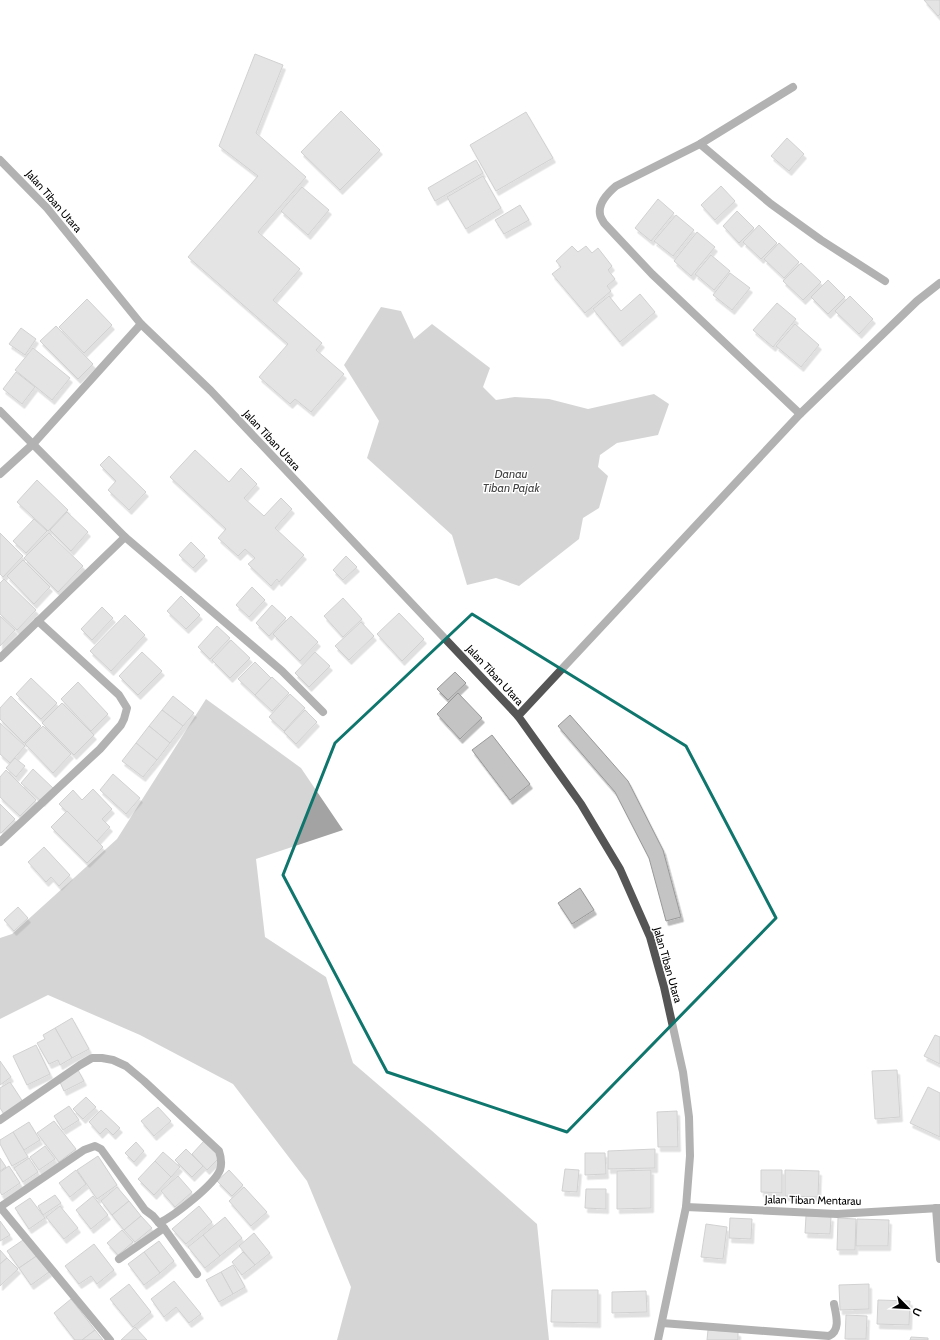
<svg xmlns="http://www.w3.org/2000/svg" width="940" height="1340" viewBox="0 0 940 1340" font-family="Cabin,sans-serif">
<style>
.water{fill:#a3a3a3}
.building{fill:#c4c4c4;stroke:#999;filter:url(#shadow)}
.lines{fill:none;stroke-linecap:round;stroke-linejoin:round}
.minor{stroke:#555;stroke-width:8}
.tertiary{stroke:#555;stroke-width:8}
.marked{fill:none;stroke:#0f766e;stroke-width:3;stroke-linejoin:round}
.labels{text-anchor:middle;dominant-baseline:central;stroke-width:3;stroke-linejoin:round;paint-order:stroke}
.street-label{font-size:11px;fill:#000;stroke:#fff}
.water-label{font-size:12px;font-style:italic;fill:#444;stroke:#fff}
</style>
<defs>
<filter id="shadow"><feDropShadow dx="2.5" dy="4.5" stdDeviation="0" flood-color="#0004"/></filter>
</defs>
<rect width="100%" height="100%" fill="#fff"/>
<g class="water">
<polygon points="381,307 401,311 414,339 432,324 490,368 483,387 496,400 515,397 549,399 588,409 654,394 669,404 658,435 617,443 600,455 598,467 608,476 599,508 583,518 579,539 519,586 496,578 467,585 452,535 367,458 379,421 344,365"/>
<polygon points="206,699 301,768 343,830 256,859 265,937 326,977 353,1063 431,1130 537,1224 549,1340 337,1340 351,1287 307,1181 233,1084 140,1035 48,995 0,1019 0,938 12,934 117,839"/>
</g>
<g class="building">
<polygon points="924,0 940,0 940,14 938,16"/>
<polygon points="255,54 283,65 256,133 306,177 258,232 300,269 273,300 322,343 316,350 344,374 311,412 295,399 290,404 259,377 288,344 188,257 258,176 219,146"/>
<polygon points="341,111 380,150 340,190 301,152"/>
<polygon points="526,112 553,158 496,191 470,145"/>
<polygon points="787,138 804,154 789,171 771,156"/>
<polygon points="476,160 483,173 435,201 428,188"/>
<polygon points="483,176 501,208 466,229 447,197"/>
<polygon points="721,186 735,201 715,220 701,205"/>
<polygon points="302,187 329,210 308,235 281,211"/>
<polygon points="658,199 674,213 651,241 635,228"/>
<polygon points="520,205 529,220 504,234 495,220"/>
<polygon points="737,211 754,228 739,243 723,226"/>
<polygon points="676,215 694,230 673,256 654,241"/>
<polygon points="759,225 777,243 761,259 743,242"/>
<polygon points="697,232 715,247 691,276 674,261"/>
<polygon points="779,243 799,262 784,278 764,259"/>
<polygon points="572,246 578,252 586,246 592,253 598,248 612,266 608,270 615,279 607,286 611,291 585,313 552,274 561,267 556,261"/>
<polygon points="711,255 730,271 714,290 695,274"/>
<polygon points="801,263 821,282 803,300 783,281"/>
<polygon points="730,273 750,288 732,310 713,295"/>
<polygon points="828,280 845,297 828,314 811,297"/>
<polygon points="640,294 655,312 620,342 593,309 609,296 621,311"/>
<polygon points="850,296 873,319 859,334 835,311"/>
<polygon points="87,299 112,325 84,353 59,327"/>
<polygon points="777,303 796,319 773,347 753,330"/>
<polygon points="795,324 819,345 801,367 776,346"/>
<polygon points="56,326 93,364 78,379 40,341"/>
<polygon points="21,328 36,339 25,355 9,344"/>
<polygon points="33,348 70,378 52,400 15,370"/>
<polygon points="16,372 35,387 22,404 3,389"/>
<polygon points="195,450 229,482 241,468 257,484 244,498 264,516 281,498 292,509 275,528 304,555 279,582 277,579 271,586 248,564 255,558 245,549 238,556 218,538 226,529 170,477"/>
<polygon points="109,456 146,492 129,510 108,490 116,481 100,465"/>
<polygon points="37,480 68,510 48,531 17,502"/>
<polygon points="67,512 88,532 71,551 50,530"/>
<polygon points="34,519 47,531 26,553 13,541"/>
<polygon points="0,533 23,556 3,577 0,574"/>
<polygon points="49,533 83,566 58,592 24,558"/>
<polygon points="191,542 205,556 193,568 179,555"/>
<polygon points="346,556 357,567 343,580 333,570"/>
<polygon points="23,560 50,587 34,604 7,576"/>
<polygon points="4,579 36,610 17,630 0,614 0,583"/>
<polygon points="252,587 265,600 249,617 236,605"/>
<polygon points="181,596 200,615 186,629 167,611"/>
<polygon points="343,598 362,619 343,637 324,616"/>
<polygon points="272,605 286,618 269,636 256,623"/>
<polygon points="102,607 113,618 92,640 81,629"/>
<polygon points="399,613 424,639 402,661 377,634"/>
<polygon points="125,615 145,635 111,671 90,651"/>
<polygon points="0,616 15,630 0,646"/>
<polygon points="291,616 318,642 300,661 273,634"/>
<polygon points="361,622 374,636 349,660 335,646"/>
<polygon points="217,626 230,638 210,659 198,647"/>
<polygon points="231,640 250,658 230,678 212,660"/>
<polygon points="142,652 162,671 138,695 119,676"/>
<polygon points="315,652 330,666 309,687 295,673"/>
<polygon points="255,662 271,678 255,695 238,679"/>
<polygon points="455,672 466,683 448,700 437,689"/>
<polygon points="272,677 289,693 272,711 255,695"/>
<polygon points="31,678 57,703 41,719 16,694"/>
<polygon points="78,682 108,714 91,731 61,699"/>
<polygon points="458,693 482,718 460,739 437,714"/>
<polygon points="290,694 305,708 284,731 269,717"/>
<polygon points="11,696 41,726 24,743 0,719 0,708"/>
<polygon points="173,696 194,713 183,726 162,710"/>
<polygon points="62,703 94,735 74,755 42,723"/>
<polygon points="162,710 183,726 170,743 149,726"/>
<polygon points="305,710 317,722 296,744 284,732"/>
<polygon points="570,715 628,781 663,850 681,917 666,921 649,858 615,792 558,726"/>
<polygon points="0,723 25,746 10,763 0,754"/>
<polygon points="43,726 71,754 53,773 25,744"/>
<polygon points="149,726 170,743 157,760 136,743"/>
<polygon points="492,735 530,784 510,800 472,750"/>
<polygon points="136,743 157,760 143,777 122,761"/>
<polygon points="15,758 25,766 16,777 6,768"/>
<polygon points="33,769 54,789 42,802 21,783"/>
<polygon points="6,770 36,800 20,816 0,797 0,777"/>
<polygon points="113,774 140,798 126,814 100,790"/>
<polygon points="93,789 112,809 102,819 110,827 97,841 59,804 73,790 82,800"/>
<polygon points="0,804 15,819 1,833 0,833"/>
<polygon points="67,811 103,847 87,863 51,827"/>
<polygon points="44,847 70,875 59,886 51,877 46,882 28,862"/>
<polygon points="580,888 594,910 572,924 558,903"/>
<polygon points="18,907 28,918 14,931 4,920"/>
<polygon points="72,1018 89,1049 72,1058 55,1028"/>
<polygon points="55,1028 72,1058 60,1065 58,1060 49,1064 37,1043 45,1039 43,1035"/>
<polygon points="935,1035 940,1037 940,1064 924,1056"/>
<polygon points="36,1045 50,1074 27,1085 13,1056"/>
<polygon points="0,1061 11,1077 0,1085"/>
<polygon points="78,1070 84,1081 64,1091 59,1080"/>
<polygon points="897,1070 900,1117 875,1119 872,1071"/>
<polygon points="10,1082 23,1102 4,1114 0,1108 0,1088"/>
<polygon points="928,1087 940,1093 940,1137 910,1123"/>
<polygon points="86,1097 96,1107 83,1119 73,1109"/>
<polygon points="69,1106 79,1120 63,1130 54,1116"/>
<polygon points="158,1107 171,1121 154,1136 141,1121"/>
<polygon points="101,1110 120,1128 113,1135 106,1128 100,1134 89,1122"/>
<polygon points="677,1111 678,1147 658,1147 657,1112"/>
<polygon points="54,1121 76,1149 59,1162 37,1133"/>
<polygon points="29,1122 40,1140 24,1150 13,1132"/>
<polygon points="13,1132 28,1157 12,1166 0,1144 0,1140"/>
<polygon points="204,1141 220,1157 207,1170 192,1154"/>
<polygon points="136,1142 144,1151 134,1162 125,1153"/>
<polygon points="45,1146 55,1159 39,1170 30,1157"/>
<polygon points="186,1149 203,1166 192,1177 175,1160"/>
<polygon points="655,1149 655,1168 608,1169 608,1151"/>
<polygon points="163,1152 180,1167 171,1177 155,1161"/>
<polygon points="585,1153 605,1153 606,1174 585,1175"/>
<polygon points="98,1156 117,1185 97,1199 77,1170"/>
<polygon points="0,1158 6,1167 0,1171"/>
<polygon points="29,1158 38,1172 23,1182 14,1168"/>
<polygon points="155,1161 171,1177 154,1195 138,1179"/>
<polygon points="9,1166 20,1183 2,1195 0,1192 0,1172"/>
<polygon points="565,1169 579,1170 577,1192 562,1191"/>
<polygon points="76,1170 86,1184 70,1197 59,1183"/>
<polygon points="229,1170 243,1185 232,1196 217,1181"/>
<polygon points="651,1170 651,1208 617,1209 617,1171"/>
<polygon points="761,1170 782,1170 782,1193 761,1192"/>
<polygon points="785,1170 819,1171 818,1197 785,1196"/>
<polygon points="178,1176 192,1192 175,1207 161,1191"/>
<polygon points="117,1187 129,1201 112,1215 101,1201"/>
<polygon points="244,1187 267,1212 251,1226 229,1201"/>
<polygon points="586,1189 606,1189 606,1209 585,1208"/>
<polygon points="55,1195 61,1203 43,1215 38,1206"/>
<polygon points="93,1196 108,1215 91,1229 76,1210"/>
<polygon points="30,1198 45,1218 29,1229 15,1208"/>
<polygon points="129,1201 141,1216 124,1230 112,1215"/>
<polygon points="60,1206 78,1228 64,1239 46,1217"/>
<polygon points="199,1206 212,1222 186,1244 172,1229"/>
<polygon points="141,1216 152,1228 135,1242 124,1230"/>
<polygon points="806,1216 831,1217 830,1234 805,1233"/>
<polygon points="225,1217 242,1238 220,1256 203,1235"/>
<polygon points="730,1218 752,1219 751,1239 729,1238"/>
<polygon points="838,1218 856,1219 855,1250 837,1250"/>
<polygon points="857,1219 889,1220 888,1246 856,1246"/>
<polygon points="0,1221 10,1235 0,1241"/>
<polygon points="706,1224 727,1227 723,1259 701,1257"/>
<polygon points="122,1230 133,1242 118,1255 107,1243"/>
<polygon points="254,1233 270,1253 255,1265 239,1246"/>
<polygon points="203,1235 220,1256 205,1268 188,1247"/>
<polygon points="26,1238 38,1255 19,1268 7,1251"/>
<polygon points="159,1241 174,1261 160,1273 144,1252"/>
<polygon points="94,1244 114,1270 97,1284 91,1276 79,1284 65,1266"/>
<polygon points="0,1250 7,1258 0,1264"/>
<polygon points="144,1252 160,1273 144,1285 128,1264"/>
<polygon points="243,1252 255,1265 242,1275 232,1262"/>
<polygon points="38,1255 49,1272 31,1285 19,1268"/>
<polygon points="7,1258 18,1269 0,1286 0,1264"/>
<polygon points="233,1265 245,1287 233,1294 221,1272"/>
<polygon points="221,1272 233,1294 219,1302 206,1280"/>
<polygon points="174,1281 201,1314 189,1323 176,1307 164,1317 151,1299"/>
<polygon points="129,1284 151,1312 133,1327 110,1299"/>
<polygon points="869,1284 869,1309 840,1310 839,1285"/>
<polygon points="552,1290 598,1290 598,1323 551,1322"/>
<polygon points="646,1291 647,1312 612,1313 612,1292"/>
<polygon points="71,1299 95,1330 82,1340 75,1340 54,1313"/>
<polygon points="878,1300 910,1301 909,1325 877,1324"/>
<polygon points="846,1315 867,1316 866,1339 845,1339"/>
<polygon points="135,1327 147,1340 121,1340"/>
<polygon points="95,1330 103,1340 82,1340"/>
<polygon points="708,1330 738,1332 738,1340 707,1340"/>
<polygon points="911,1337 928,1338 928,1340 910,1340"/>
</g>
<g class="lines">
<g class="minor">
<path d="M793 87 700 144 616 186C609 192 598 203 600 214 600 217 603 221 604 223L652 274 800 414"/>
<polyline points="700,144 771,204 821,240 885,281"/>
<polyline points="0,411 125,537 0,658"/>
<polyline points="0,474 33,444 141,324"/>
<polyline points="125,537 282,671 323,712"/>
<polyline points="518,716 800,414 917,301 940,283"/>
<polyline points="0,842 100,749 121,725 124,719 127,708 119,695 38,621"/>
<path d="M0 1120 80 1065 92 1058H102L113 1060 126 1066 144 1081 219 1151C221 1157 222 1164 220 1170 214 1185 174 1216 159 1223L153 1216 145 1210 101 1149 95 1146 84 1150 0 1207"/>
<polyline points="0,1207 110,1340"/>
<polyline points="686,1207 837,1214 940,1208"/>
<polyline points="936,1208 940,1259"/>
<polyline points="159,1223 164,1228 197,1274"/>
<polyline points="119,1259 164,1228"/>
<path d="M662 1323 829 1336C841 1330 836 1315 834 1304"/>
</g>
<polyline class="tertiary" points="0,160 47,208 141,324 211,391 518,716 581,804 620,869 650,937 664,987 683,1072 689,1117 690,1156 686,1207 658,1340"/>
</g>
<path d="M0 0H940V1340H0ZM472 614 686 746 776 918 567 1132 387 1072 283 875 335 743Z" fill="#fff" fill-opacity=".55" fill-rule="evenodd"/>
<path class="marked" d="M472 614 686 746 776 918 567 1132 387 1072 283 875 335 743Z"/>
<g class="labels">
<g class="street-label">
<text transform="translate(54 201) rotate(49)">Jalan Tiban Utara</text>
<text transform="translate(272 440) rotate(47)">Jalan Tiban Utara</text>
<text transform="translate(495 675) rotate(47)">Jalan Tiban Utara</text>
<text transform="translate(668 965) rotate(74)">Jalan Tiban Utara</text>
<text transform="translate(813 1200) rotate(1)">Jalan Tiban Mentarau</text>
</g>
<g class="water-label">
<text x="511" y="473">Danau<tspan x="511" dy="14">Tiban Pajak</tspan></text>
</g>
</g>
<g transform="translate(908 1308) rotate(114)" stroke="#ffffff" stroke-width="3" paint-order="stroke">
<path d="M0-3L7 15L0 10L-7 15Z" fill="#000000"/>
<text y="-6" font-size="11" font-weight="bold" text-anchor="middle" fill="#000000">U</text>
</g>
</svg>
